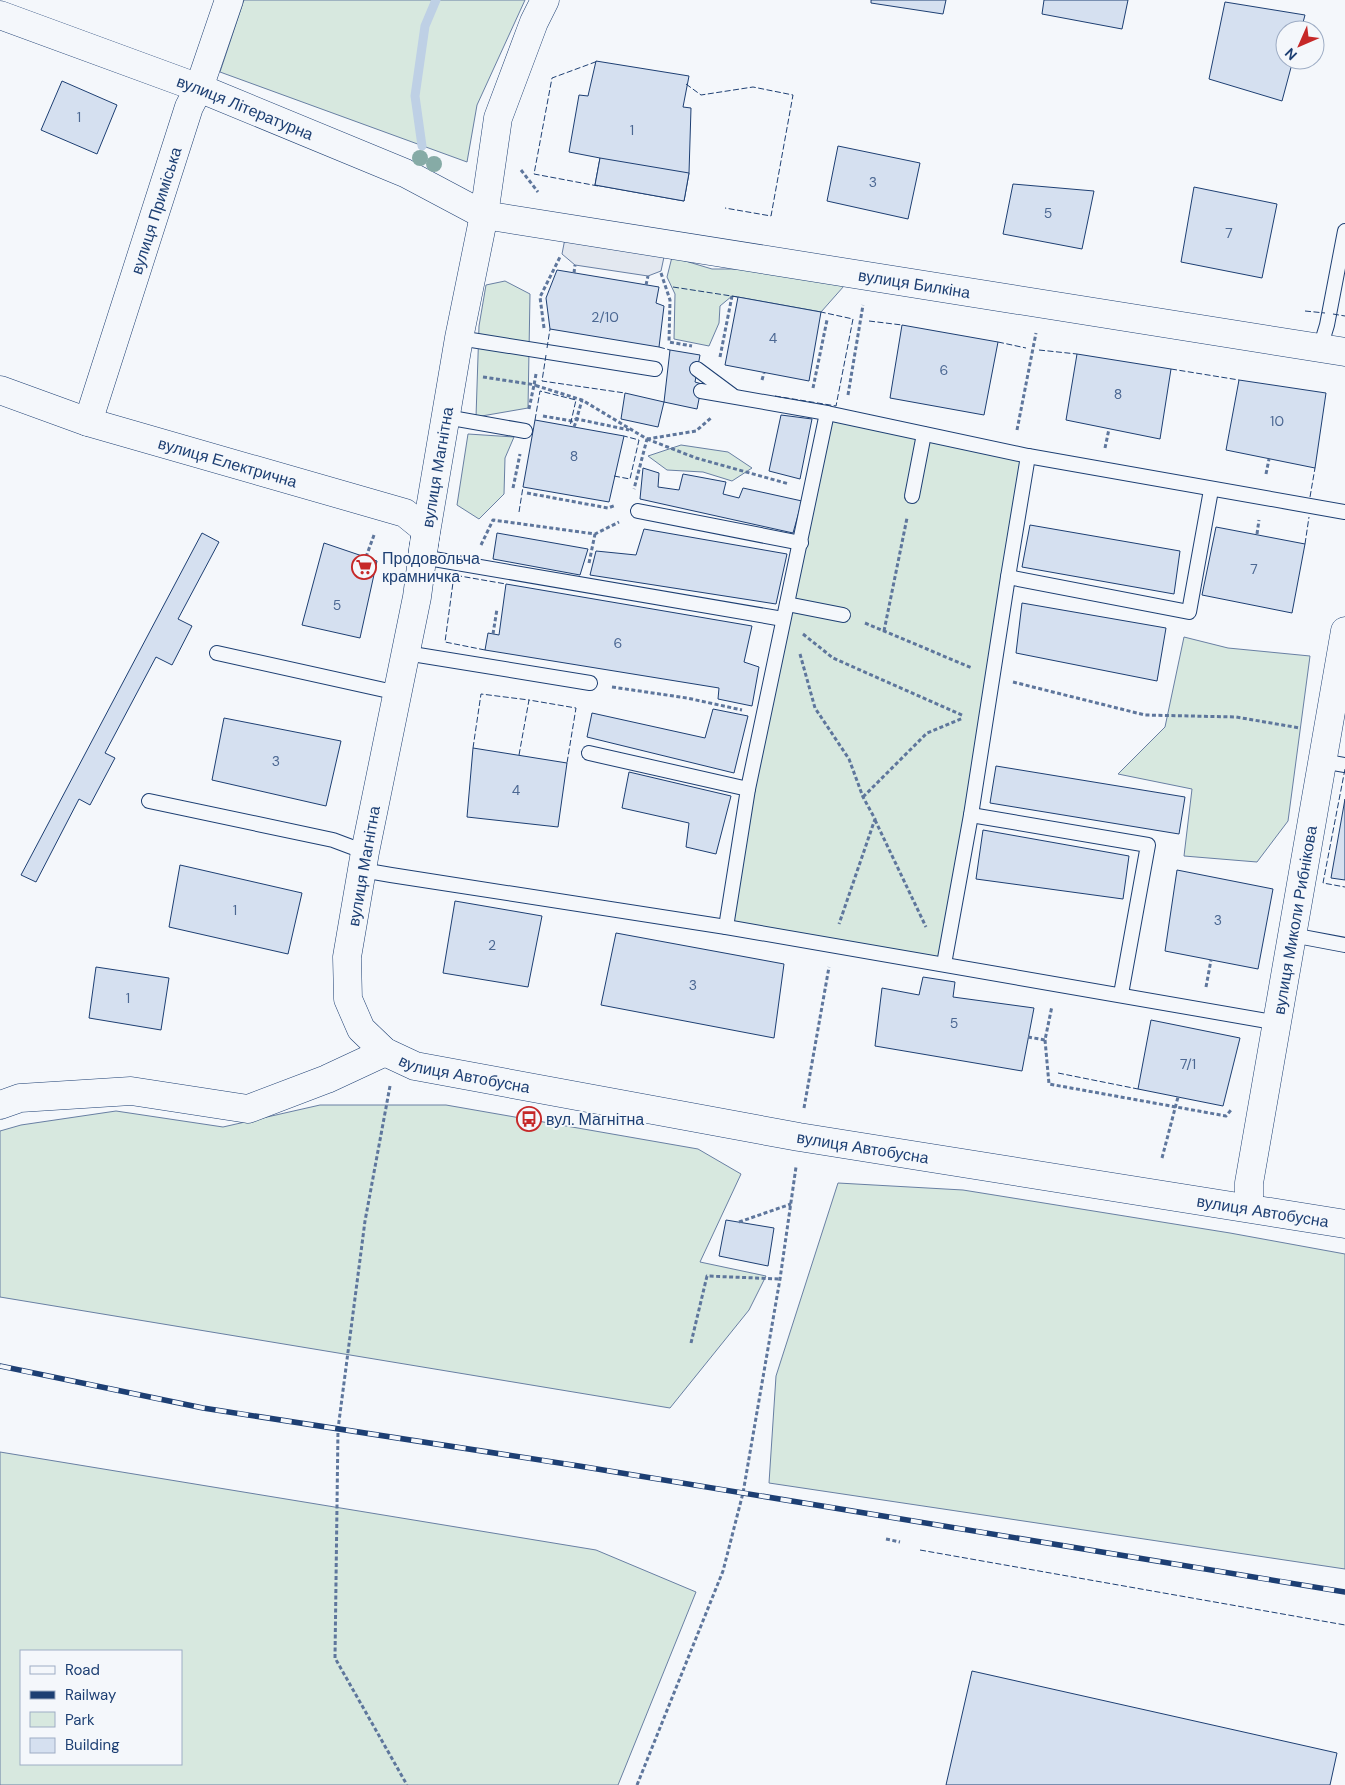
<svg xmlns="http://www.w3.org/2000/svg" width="1345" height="1785" viewBox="0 0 1345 1785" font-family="'DM Sans',sans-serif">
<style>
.green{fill:#d7e8df;stroke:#687fa3;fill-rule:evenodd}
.parking{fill:#e3e8f0;stroke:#687fa3}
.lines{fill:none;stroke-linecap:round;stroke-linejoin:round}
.stream{stroke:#bed0e5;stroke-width:9}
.building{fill:#d5e0f0;stroke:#1d3f73}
.lane-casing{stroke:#1d3f73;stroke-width:16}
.street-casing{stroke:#1d3f73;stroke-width:29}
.secondary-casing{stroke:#1d3f73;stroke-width:29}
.path{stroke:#5e769c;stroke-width:3;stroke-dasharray:4 2.5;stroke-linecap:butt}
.lane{stroke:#f4f7fb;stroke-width:14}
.street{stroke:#f4f7fb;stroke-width:28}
.secondary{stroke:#f4f7fb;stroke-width:28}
.rail-casing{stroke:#1d3f73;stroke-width:5.5}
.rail{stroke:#f4f7fb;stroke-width:4;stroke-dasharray:11;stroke-linecap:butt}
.fence{stroke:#1d3f73;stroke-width:1;stroke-dasharray:6 2.5;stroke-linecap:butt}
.tree{fill:#86aba6}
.labels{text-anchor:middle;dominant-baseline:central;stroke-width:4;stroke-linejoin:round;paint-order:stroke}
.number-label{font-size:14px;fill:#4b6792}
.street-label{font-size:16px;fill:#1d3f73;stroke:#f4f7fb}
.poi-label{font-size:16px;fill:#1d3f73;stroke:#f4f7fb;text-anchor:start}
</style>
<rect width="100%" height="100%" fill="#f4f7fb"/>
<g class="green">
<polygon points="244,0 525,0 477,105 467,162 220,72"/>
<polygon points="672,257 712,269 754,269 844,286 821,312 732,296 720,306 719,323 709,346 674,339 675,294 667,277"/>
<polygon points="505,281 530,294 528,408 476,417 479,326 486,285"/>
<polygon points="827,413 1028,456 944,964 726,927"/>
<polygon points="468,434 514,437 505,458 504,494 479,519 457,505"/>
<polygon points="681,445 728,452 752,468 732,481 703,472 667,470 648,456"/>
<polygon points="1184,637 1228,648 1310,656 1288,821 1257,862 1184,856 1192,789 1118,774 1165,727"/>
<polygon points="320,1105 446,1105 698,1149 741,1174 700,1262 766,1276 749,1310 670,1408 0,1297 0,1131 21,1125 116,1111 223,1127"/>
<polygon points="838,1183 963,1190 1230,1233 1345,1254 1345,1569 769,1483 776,1376"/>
<path d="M0 1452 596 1550 696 1592 618 1785H0ZM21 1651H181V1764H21Z"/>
</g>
<polygon class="parking" points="567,228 667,243 661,271 648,276 575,265 562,254"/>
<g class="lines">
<polyline class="stream" points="422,146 415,96 425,26 436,0"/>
</g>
<g class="building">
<polygon points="871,0 946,0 943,14 871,3"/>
<polygon points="1044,0 1128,0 1122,29 1042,14"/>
<polygon points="1225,2 1305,15 1301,30 1285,30 1285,60 1293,60 1282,101 1209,79"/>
<polygon points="596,61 689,76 683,107 691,108 689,173 684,201 595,185 600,158 569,152 579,95 588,96"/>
<polygon points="62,81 117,105 97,154 41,130"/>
<polygon points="838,146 920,163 908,219 827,201"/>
<polygon points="600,158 689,173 684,201 595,185"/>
<polygon points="1013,184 1094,191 1082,249 1003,234"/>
<polygon points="1194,187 1277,204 1262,278 1181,262"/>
<polygon points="557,270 659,287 656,303 664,306 659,347 550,329 546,298"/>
<polygon points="738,297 821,312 809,381 725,365"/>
<polygon points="902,325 998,342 984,415 890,398"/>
<polygon points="670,350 700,355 695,382 702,384 697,409 664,402"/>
<polygon points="1077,354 1171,369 1160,439 1066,420"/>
<polygon points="1239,380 1326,393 1315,468 1226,450"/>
<polygon points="625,393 664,402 658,427 621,419"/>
<polygon points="781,415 812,419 800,479 769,471"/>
<polygon points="535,420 624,436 609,502 523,487"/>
<polygon points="643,468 659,473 658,487 679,490 683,474 726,482 723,494 739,498 743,488 802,501 793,533 640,499"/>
<polygon points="1030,525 1180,551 1174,594 1022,567"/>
<polygon points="1216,527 1305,544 1292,613 1202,595"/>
<polygon points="644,529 787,554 776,604 590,575 596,551 636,555"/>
<polygon points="202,533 219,542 178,619 192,626 172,665 156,657 105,753 115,758 90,805 79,799 36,882 21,875"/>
<polygon points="497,533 588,549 580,575 493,559"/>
<polygon points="324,543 377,561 360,638 302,625"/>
<polygon points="506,584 752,626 744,662 759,667 752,706 718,699 719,688 485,650 488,633 499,635"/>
<polygon points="1022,603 1166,628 1157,681 1016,653"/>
<polygon points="713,709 748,716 734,773 587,737 592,713 705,738"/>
<polygon points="224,718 341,741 326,806 212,780"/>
<polygon points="473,748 567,763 558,827 467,817"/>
<polygon points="996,766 1185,797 1179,834 990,803"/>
<polygon points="629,772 731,796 716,854 686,847 689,823 622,808"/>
<polygon points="1345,799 1345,880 1331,878"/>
<polygon points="983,830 1129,856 1123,899 976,879"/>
<polygon points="180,865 302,893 288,954 169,927"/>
<polygon points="1177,870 1273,889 1258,969 1165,951"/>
<polygon points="455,901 542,916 528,987 443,973"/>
<polygon points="616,933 784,964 774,1038 601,1005"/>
<polygon points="96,967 169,978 161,1030 89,1018"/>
<polygon points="923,977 955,982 953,997 1034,1008 1022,1071 875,1046 882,988 919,995"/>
<polygon points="1151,1020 1240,1038 1223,1106 1138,1089"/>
<polygon points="726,1220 774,1228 768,1266 719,1256"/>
<polygon points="972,1671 1337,1753 1330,1785 946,1785"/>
</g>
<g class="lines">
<defs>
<g id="lane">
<polyline points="459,338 655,369"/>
<polyline points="1320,348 1327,325 1345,231"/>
<polyline points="697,369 732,395"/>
<polyline points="701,391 827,413"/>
<polyline points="446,417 525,431"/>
<polyline points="912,496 924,434"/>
<polyline points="638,511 801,543"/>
<polyline points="422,557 783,619"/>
<polyline points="1008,577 1028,456"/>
<polyline points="787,604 843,615"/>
<polyline points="217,653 398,693"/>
<polyline points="406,653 590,683"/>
<polyline points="589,753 748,789"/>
<polyline points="1322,761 1345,765"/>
<polyline points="149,801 333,840 365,852 362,870 391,875 726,927 1279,1023"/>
<polyline points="971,815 1148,845 1121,994"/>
<polyline points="726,927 748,789 827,413 1028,456 1345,512"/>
<polyline points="1292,935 1345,945"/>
<polyline points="944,964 971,815 1008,577 1189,612 1211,490"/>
</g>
<g id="street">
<path id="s1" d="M0 15 199 88 405 173 484 215 1345 352"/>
<path id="s2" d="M88 422 189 107 199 88 229 0"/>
<path id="s3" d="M423 550 459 338 484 215 498 118 534 22 545 0"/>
<polyline points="0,1105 20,1098 131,1091 248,1109 327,1079 385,1052"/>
<path id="s4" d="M1249 1208V1183L1345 631"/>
</g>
<g id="secondary">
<path id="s5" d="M0 390 88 422 405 513 426 530 417 597 365 852 347 957 348 999 361 1029 385 1052 415 1066 799 1137 1345 1224"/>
</g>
</defs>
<use href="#lane" class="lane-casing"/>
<use href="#street" class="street-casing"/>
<use href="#secondary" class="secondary-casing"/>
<g class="path">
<polyline points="521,170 538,192"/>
<polyline points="574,273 575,265"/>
<polyline points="661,273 670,300 669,342 692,346"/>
<polyline points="646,285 648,276"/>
<polyline points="544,328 540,297 560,257"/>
<polyline points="720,357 732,296"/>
<polyline points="536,374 534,385 582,400 647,439 634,489"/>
<polyline points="483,377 536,385"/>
<polyline points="762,380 764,373"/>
<polyline points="813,388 827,320"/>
<polyline points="848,395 863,305"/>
<polyline points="529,409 534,385"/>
<polyline points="543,416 572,421 576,419"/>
<polyline points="576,421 582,400"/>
<polyline points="574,427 577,419 629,430"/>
<polyline points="1017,430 1036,333"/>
<polyline points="647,439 696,458 789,484"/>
<polyline points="647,439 696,431 712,417"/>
<polyline points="1105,448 1109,429"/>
<polyline points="1266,474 1269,459"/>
<polyline points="513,488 520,454"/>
<polyline points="527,493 608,508 616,505"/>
<polyline points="1257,534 1259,520"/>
<polyline points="481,545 493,520 595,534 619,522"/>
<polyline points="366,557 374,535"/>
<polyline points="589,563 595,534"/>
<polyline points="865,623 972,668"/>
<polyline points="884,631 907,518"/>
<polyline points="493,634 497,609"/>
<polyline points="803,634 833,658 964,716"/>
<polyline points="800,654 815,708 849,759 863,797 875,819 839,924"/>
<polyline points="1013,682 1145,715 1236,717 1300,728"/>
<polyline points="612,687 687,698 742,710"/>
<polyline points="863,797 927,733 963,718"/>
<polyline points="875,820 926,927"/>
<polyline points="1206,987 1211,960"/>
<polyline points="1028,1037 1045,1040 1052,1006"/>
<polyline points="1045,1040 1049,1084 1226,1116 1231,1110"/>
<polyline points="390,1086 365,1221 338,1429 335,1658 407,1785"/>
<polyline points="804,1108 829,967"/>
<polyline points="1162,1158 1178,1097"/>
<polyline points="739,1222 791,1204"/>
<polyline points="691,1343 707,1276 780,1279"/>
<polyline points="886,1539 900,1542"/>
<polyline points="637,1785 723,1571 743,1493 780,1279 796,1167"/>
</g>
<use href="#lane" class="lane"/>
<use href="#street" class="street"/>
<use href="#secondary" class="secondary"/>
<defs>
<polyline id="rail" points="0,1366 203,1408 579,1466 1345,1592"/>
</defs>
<use href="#rail" class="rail-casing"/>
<use href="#rail" class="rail"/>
<g class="fence">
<polyline points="686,84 701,95 753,87 793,95 771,216 725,208"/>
<polyline points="598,186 534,174 552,78 598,61"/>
<polyline points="673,287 738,297"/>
<polyline points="1305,311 1325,313"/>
<polyline points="1333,314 1345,316"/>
<polyline points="869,321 902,325"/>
<polyline points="998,342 1026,348"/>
<polyline points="659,347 670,350"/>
<polyline points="547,348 550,329"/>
<polyline points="1039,350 1077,354"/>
<polyline points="546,355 542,381 625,393"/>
<polyline points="1171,369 1239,380"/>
<polyline points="775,396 836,406 853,319 821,312"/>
<polyline points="535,420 540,391 576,400 570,426"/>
<polyline points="614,476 630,479 639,440 624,436"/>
<polyline points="1310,497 1315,468"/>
<polyline points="519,512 523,487"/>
<polyline points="1305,544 1309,517"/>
<polyline points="485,650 445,642 454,575 506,584"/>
<polyline points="473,748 481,694 529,700"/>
<polyline points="519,755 529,700 576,708 567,763"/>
<polyline points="1345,769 1323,883 1345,887"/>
<polyline points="1058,1073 1138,1089"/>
<polyline points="920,1550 1345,1625"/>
</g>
</g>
<g class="tree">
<circle cx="420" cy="158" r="8"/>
<circle cx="434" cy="164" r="8"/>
</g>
<defs>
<symbol id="supermarket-ring" viewBox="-11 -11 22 22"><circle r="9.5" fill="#f4f7fb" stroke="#c62828" stroke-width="1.5"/><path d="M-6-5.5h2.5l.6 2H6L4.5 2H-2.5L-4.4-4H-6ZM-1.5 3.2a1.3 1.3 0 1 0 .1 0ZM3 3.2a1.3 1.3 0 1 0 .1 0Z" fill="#c62828"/></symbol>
<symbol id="bus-ring" viewBox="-11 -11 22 22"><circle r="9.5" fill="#f4f7fb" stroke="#c62828" stroke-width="1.5"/><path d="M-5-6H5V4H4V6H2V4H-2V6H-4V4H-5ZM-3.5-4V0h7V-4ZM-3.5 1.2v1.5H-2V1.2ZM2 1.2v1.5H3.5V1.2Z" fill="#c62828"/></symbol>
</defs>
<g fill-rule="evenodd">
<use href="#supermarket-ring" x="350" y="553" width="28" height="28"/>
<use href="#bus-ring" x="515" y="1105" width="28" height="28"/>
</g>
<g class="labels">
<g class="number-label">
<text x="79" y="117">1</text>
<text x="632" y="130">1</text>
<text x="873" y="182">3</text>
<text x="1048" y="213">5</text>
<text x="1229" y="233">7</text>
<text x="605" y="317">2/10</text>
<text x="773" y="338">4</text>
<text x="944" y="370">6</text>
<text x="1118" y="394">8</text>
<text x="1277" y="421">10</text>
<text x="574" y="456">8</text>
<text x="1254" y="569">7</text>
<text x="337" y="605">5</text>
<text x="618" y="643">6</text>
<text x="276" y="761">3</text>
<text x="516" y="790">4</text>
<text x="235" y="910">1</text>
<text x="1218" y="920">3</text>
<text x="492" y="945">2</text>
<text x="693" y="985">3</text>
<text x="128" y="998">1</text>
<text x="954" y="1023">5</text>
<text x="1188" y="1064">7/1</text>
</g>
<g class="street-label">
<text stroke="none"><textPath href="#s1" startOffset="262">вулиця Літературна</textPath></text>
<text stroke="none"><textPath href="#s2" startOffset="222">вулиця Приміська</textPath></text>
<text stroke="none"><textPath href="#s1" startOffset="960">вулиця Билкіна</textPath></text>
<text stroke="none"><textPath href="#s5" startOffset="239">вулиця Електрична</textPath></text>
<text stroke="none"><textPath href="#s3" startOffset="84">вулиця Магнітна</textPath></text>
<text transform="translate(364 866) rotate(-80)">вулиця Магнітна</text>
<text stroke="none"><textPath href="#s4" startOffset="292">вулиця Миколи Рибнікова</textPath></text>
<text stroke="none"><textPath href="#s5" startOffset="1076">вулиця Автобусна</textPath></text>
<text stroke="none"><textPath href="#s5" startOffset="1481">вулиця Автобусна</textPath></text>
<text stroke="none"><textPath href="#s5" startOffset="1886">вулиця Автобусна</textPath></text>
</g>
<g class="poi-label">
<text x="382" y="558">Продовольча<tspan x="382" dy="18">крамничка</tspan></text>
<text x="546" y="1119">вул. Магнітна</text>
</g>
</g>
<rect x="20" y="1650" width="162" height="115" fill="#f4f7fb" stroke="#9eadc5"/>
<rect x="30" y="1666" width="25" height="8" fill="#f4f7fb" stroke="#9eadc5"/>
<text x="65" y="1675" font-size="15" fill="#1d3f73">Road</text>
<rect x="30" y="1691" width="25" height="8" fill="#1d3f73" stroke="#9eadc5"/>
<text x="65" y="1700" font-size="15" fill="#1d3f73">Railway</text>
<rect x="30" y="1712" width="25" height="15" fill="#d7e8df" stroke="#9eadc5"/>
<text x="65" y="1725" font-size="15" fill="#1d3f73">Park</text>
<rect x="30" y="1738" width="25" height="15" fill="#d5e0f0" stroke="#9eadc5"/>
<text x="65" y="1750" font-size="15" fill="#1d3f73">Building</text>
<g transform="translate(1300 45) rotate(225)"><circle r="24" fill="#f4f7fb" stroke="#9eadc5"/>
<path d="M0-4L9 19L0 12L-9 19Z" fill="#c62828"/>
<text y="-8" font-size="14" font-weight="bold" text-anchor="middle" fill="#1d3f73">N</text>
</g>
</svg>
